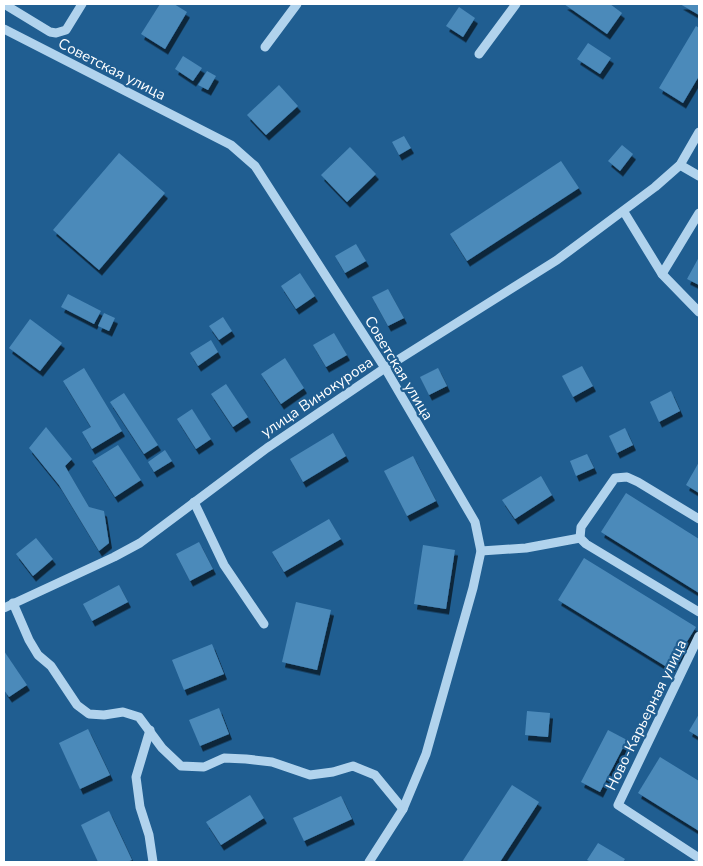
<svg xmlns="http://www.w3.org/2000/svg" width="703" height="866" viewBox="0 0 703 866" font-family="'Nunito Sans',sans-serif">
<style>
.building{fill:#4c8aba;filter:url(#shadow)}
.lines{fill:none;stroke-linecap:round;stroke-linejoin:round}
.minor{stroke:#b1d3ed;stroke-width:9}
.labels{text-anchor:middle;dominant-baseline:central;stroke-width:4.5;stroke-linejoin:round;paint-order:stroke}
.street-label{font-size:15px;fill:#fff;stroke:#205e91}
</style>
<defs>
<filter id="shadow"><feDropShadow dx="3" dy="5.5" stdDeviation="0" flood-color="#0009"/></filter>
</defs>
<rect width="100%" height="100%" fill="#205e91"/>
<g class="building">
<polygon points="160,4 174,4 187,12 165,49 141,34"/>
<polygon points="564,4 610,4 622,13 607,34"/>
<polygon points="680,4 699,4 699,15"/>
<polygon points="459,7 475,18 463,37 446,26"/>
<polygon points="696,26 699,28 699,76 683,103 659,88"/>
<polygon points="588,43 611,58 600,74 577,59"/>
<polygon points="183,56 202,68 193,81 175,69"/>
<polygon points="207,71 216,76 208,90 198,85"/>
<polygon points="279,85 298,106 266,135 247,115"/>
<polygon points="404,136 411,148 399,155 392,142"/>
<polygon points="622,145 633,154 620,171 608,161"/>
<polygon points="350,147 376,174 347,202 321,175"/>
<polygon points="119,153 165,193 99,270 53,230"/>
<polygon points="561,161 579,188 467,261 450,234"/>
<polygon points="356,244 366,261 345,273 335,256"/>
<polygon points="699,257 699,285 687,279"/>
<polygon points="300,273 315,296 296,309 281,286"/>
<polygon points="388,289 404,318 388,326 372,297"/>
<polygon points="68,294 101,311 94,324 61,307"/>
<polygon points="104,313 115,318 109,331 98,326"/>
<polygon points="223,317 232,331 219,340 209,326"/>
<polygon points="30,319 62,343 40,371 9,348"/>
<polygon points="334,333 347,355 326,367 313,345"/>
<polygon points="211,340 218,352 198,366 190,353"/>
<polygon points="285,358 304,388 281,404 261,374"/>
<polygon points="582,366 593,386 573,397 562,376"/>
<polygon points="84,368 122,431 92,449 82,432 91,427 63,381"/>
<polygon points="438,368 447,386 429,395 420,377"/>
<polygon points="226,384 248,417 233,427 211,394"/>
<polygon points="671,391 680,411 659,422 650,402"/>
<polygon points="124,393 158,445 144,454 110,402"/>
<polygon points="192,409 211,439 196,449 177,419"/>
<polygon points="46,427 72,459 65,466 89,507 104,511 109,543 99,551 59,485 29,448"/>
<polygon points="625,428 633,445 617,453 609,436"/>
<polygon points="333,433 346,456 303,482 290,459"/>
<polygon points="118,445 141,480 115,497 92,461"/>
<polygon points="165,450 172,461 154,472 148,462"/>
<polygon points="587,454 594,468 576,476 570,461"/>
<polygon points="413,456 436,501 407,516 384,471"/>
<polygon points="699,462 699,493 686,485"/>
<polygon points="541,476 552,495 515,519 502,500"/>
<polygon points="626,493 699,539 699,593 601,532"/>
<polygon points="329,519 341,539 284,572 272,552"/>
<polygon points="36,538 53,559 33,576 16,554"/>
<polygon points="199,542 213,569 190,581 176,554"/>
<polygon points="423,545 455,550 446,609 414,604"/>
<polygon points="584,558 696,627 670,669 558,600"/>
<polygon points="119,585 128,602 92,621 83,604"/>
<polygon points="296,602 331,610 317,670 282,662"/>
<polygon points="212,644 224,674 184,690 172,660"/>
<polygon points="4,651 27,685 9,697 4,690"/>
<polygon points="219,708 229,734 200,746 189,720"/>
<polygon points="527,711 550,713 548,737 525,735"/>
<polygon points="699,714 699,737 689,731"/>
<polygon points="88,729 110,775 80,789 59,743"/>
<polygon points="608,730 627,740 600,792 581,782"/>
<polygon points="660,757 699,781 699,831 638,793"/>
<polygon points="512,785 539,802 500,862 462,862"/>
<polygon points="250,795 264,818 221,845 206,822"/>
<polygon points="341,796 352,819 304,841 293,818"/>
<polygon points="109,811 132,860 127,862 98,862 81,825"/>
<polygon points="598,843 625,859 623,862 591,862 587,860"/>
</g>
<g class="lines">
<g class="minor">
<polyline points="4,4 50,32 56,33 66,30 82,4"/>
<polyline points="4,29 231,145 255,166 385,368 475,522 481,551 473,588 426,754 403,809 369,862"/>
<polyline points="265,47 297,4"/>
<polyline points="479,54 516,4"/>
<polyline points="680,165 699,176"/>
<polyline points="624,212 662,274 699,312"/>
<polyline points="662,274 699,213"/>
<polyline points="194,502 224,565 264,624"/>
<polyline points="699,519 638,482 627,477 615,478 581,527 580,538 586,544 699,612"/>
<polyline points="481,551 526,548 580,538"/>
<polyline points="13,603 29,640 38,655 51,666 77,705 89,714 104,715 123,712 139,717 162,748 181,766 204,767 224,758 246,759 272,762 310,775 333,772 353,766 375,775 403,809"/>
<polyline points="4,608 114,557 140,543 267,448 385,368 557,260 655,187 680,165 699,132"/>
<polyline points="699,636 618,805 699,858"/>
<polyline points="150,730 136,777 140,807 149,835 153,862"/>
</g>
</g>
<g class="labels">
<g class="street-label">
<text transform="translate(112 69) rotate(27)">Советская улица</text>
<text transform="translate(399 368) rotate(59)">Советская улица</text>
<text transform="translate(317 397) rotate(-34)">улица Винокурова</text>
<text transform="translate(646 715) rotate(-64)">Ново-Карьерная улица</text>
</g>
</g>
<rect width="703" height="866" fill="none" stroke="#ffffff" stroke-width="10"/>
</svg>
